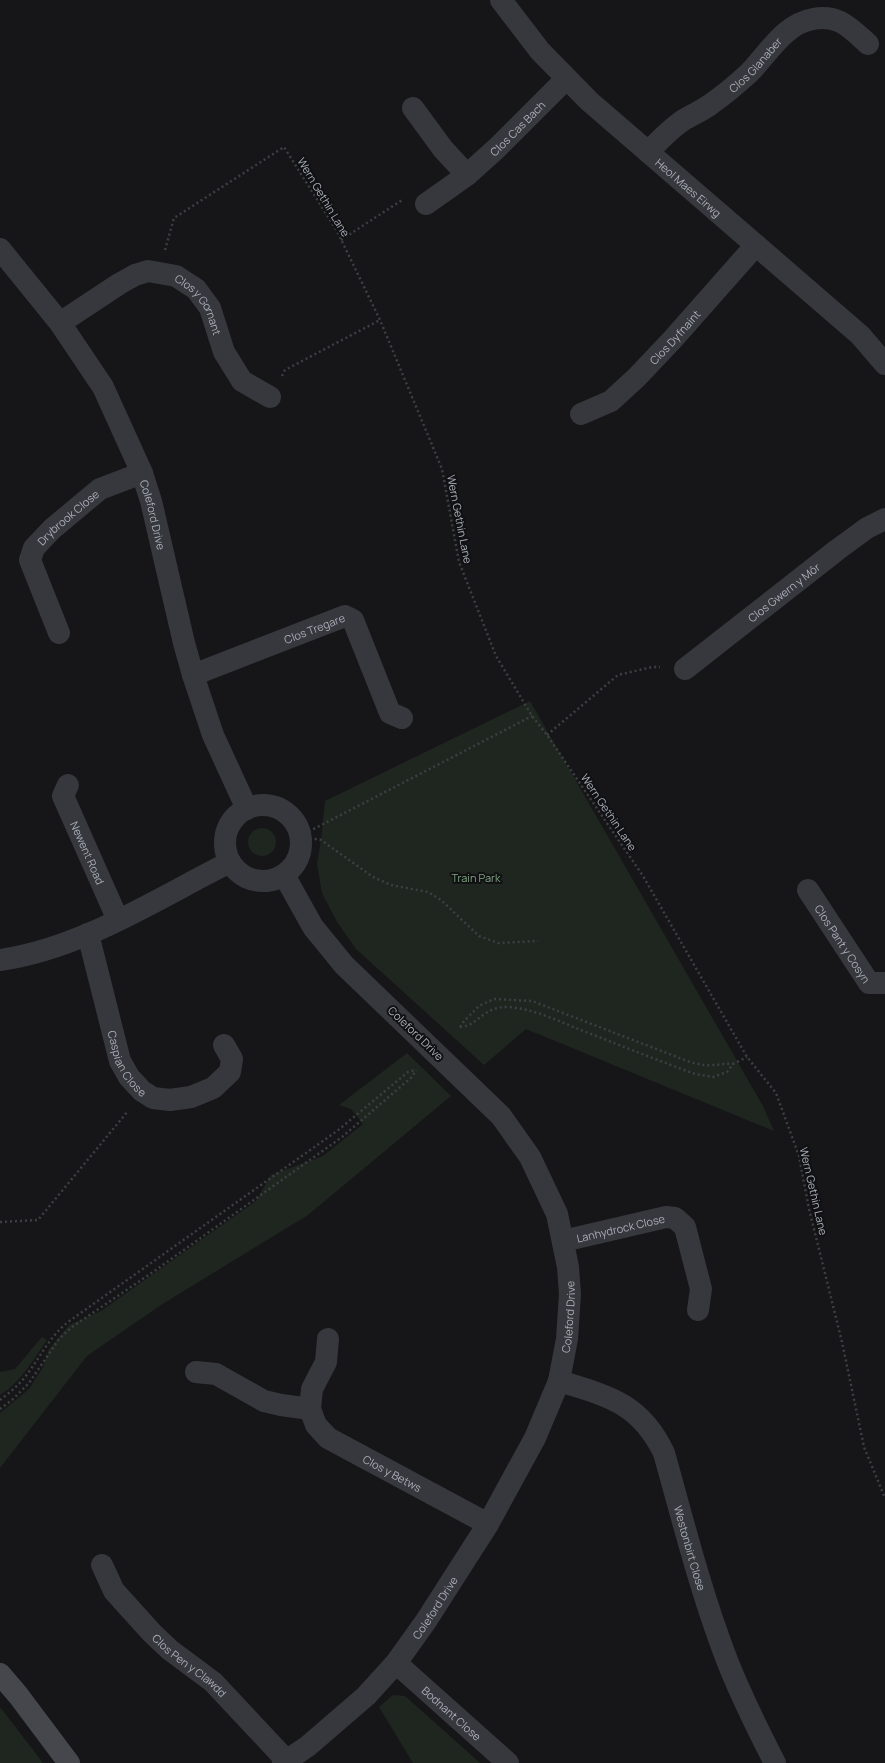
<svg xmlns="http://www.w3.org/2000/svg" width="885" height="1763" viewBox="0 0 885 1763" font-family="Manrope,sans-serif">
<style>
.green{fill:#1e261f}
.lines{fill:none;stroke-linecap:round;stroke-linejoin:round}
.path{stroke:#3d3f44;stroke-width:2.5;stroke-dasharray:2 3;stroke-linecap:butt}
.street{stroke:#37383d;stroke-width:22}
.secondary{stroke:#45474d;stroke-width:22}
.labels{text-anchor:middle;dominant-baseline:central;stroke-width:4;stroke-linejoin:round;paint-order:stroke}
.street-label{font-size:11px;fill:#a8adb8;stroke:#111113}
.park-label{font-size:11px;fill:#7fa381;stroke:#111113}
</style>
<rect width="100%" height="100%" fill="#161618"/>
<g class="green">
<polygon points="530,701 763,1106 774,1131 526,1029 484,1065 356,949 337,922 322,893 317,864 321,840 325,801"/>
<circle cx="262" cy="842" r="14"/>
<polygon points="407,1053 451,1096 308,1215 161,1305 87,1356 0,1468 0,1413 29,1389 43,1367 49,1349 69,1325 101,1311 256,1201 271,1175 323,1156 363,1124 351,1109 339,1105"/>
<path d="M42 1337 47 1340C33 1360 21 1382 0 1395V1372L15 1369Z"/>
<polygon points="393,1695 405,1696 480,1763 413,1763 379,1707"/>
<polygon points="0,1707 43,1763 0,1763"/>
</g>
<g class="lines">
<g class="path">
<polyline points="341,240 402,200"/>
<polyline points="165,250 174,218 284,147 337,231 380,320 442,469 459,562 496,656 532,716 547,735 643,876 747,1057 776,1093 799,1156 809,1209 842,1342 864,1447 885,1498"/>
<polyline points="282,376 285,370 380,320"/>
<polyline points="547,735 618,675 652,667 660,667"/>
<polyline points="300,836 321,840 373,877 391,885 428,892 441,900 479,936 498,943 538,941"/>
<polyline points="300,836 532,716"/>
<path d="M460 1027C479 1026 482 1006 509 1007 534 1009 558 1021 581 1030 619 1045 657 1060 695 1074L713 1077 727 1072 733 1064 747 1057"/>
<path d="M460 1027 465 1020 479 1006 494 999 532 1001 690 1062C698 1064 705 1066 713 1065 721 1065 725 1063 733 1064"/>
<polyline points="0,1222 38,1220 128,1111"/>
<path d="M0 1400C9 1393 18 1386 25 1377 40 1358 49 1337 68 1322L337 1131 408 1072 415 1070"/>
<polyline points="0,1409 12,1400 29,1383 59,1339 72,1327 153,1272 342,1137 412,1077 416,1070"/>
</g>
<g class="street">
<path id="s1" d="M501 0 540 51 589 101 860 335 885 364"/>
<polyline points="413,108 443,149 467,175"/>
<path id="s2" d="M648 152C659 141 669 130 682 121 691 115 702 111 711 104 724 95 737 84 749 73 768 54 784 24 813 19 839 14 850 28 868 44"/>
<path id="s3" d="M426 204 467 175 497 148 566 79"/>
<path id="s4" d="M0 249 60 323 103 387 142 473 151 501 184 643 193 675 213 735 247 809"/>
<path id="s5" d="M60 323 119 284 135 275 148 271 176 276 196 289 210 308 224 352 242 381 270 397"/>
<path id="s6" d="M581 414 611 401 637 377 673 339 756 245"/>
<path id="s7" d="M59 633 30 560 34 548 52 529 100 489 142 473"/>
<path id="s8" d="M685 669 837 550 867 528 885 519"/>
<path id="s9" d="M193 675 345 616 353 620 390 713 402 718"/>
<path id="s10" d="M68 785 63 796 118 920"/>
<circle cx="263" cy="843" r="38"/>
<path id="s11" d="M808 890 869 983H885"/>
<path id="s12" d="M88 934 120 1061 129 1077 142 1091 153 1098 170 1100 191 1097 213 1088 230 1072 232 1059 224 1045"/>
<path d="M0 960C81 949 158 898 230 862"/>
<path id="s13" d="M563 1241 666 1217 675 1218 685 1227 701 1289 698 1310"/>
<path id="s14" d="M196 1372 216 1374 264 1401 281 1405 310 1409 316 1425 328 1438 488 1524"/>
<path id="s15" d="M559 1381C608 1396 640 1403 664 1453 683 1521 700 1589 725 1655 739 1692 757 1728 775 1763"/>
<polyline points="310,1409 312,1389 326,1362 328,1339"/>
<path id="s16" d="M102 1565 114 1591 152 1633 170 1650 213 1682 287 1761"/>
<path id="s17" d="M396 1663 508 1763"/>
<path id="s18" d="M283 1763 308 1746 366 1696 396 1663 426 1621 488 1524 535 1438 559 1381 567 1339 570 1294 568 1267 557 1214 530 1157 501 1116 344 965 313 927 284 875"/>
</g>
<polyline class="secondary" points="0,1674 18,1695 69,1763"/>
</g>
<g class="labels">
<g class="street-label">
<text stroke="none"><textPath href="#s2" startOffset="139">Clos Glanaber</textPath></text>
<text stroke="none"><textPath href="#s3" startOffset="119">Clos Cas Bach</textPath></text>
<text stroke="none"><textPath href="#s1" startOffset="266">Heol Maes Eirwg</textPath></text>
<text transform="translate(324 197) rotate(59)">Wern Gethin Lane</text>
<text stroke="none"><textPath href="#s5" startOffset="169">Clos y Gornant</textPath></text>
<text stroke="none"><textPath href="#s6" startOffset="123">Clos Dyfnaint</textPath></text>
<text stroke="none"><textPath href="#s4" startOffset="310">Coleford Drive</textPath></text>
<text stroke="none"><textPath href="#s7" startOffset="137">Drybrook Close</textPath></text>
<text transform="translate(460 519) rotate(79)">Wern Gethin Lane</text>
<text stroke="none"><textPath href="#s8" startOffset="125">Clos Gwern y Môr</textPath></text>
<text stroke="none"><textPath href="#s9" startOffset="130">Clos Tregare</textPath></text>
<text transform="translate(609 812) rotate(56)">Wern Gethin Lane</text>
<text stroke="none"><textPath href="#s10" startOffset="74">Newent Road</textPath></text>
<text stroke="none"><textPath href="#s11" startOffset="64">Clos Pant y Cosyn</textPath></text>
<text transform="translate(416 1033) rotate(44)">Coleford Drive</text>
<text stroke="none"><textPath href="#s12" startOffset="136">Caspian Close</textPath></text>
<text transform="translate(814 1191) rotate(77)">Wern Gethin Lane</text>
<text stroke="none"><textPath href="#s13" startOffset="59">Lanhydrock Close</textPath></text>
<text stroke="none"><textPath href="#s18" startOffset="543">Coleford Drive</textPath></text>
<text stroke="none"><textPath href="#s14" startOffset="230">Clos y Betws</textPath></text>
<text stroke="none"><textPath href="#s15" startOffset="231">Westonbirt Close</textPath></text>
<text stroke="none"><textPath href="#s18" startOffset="219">Coleford Drive</textPath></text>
<text stroke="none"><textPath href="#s16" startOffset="135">Clos Pen y Clawdd</textPath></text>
<text stroke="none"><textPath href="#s17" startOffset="75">Bodnant Close</textPath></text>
</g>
<g class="park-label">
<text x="476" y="877">Train Park</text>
</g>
</g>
</svg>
